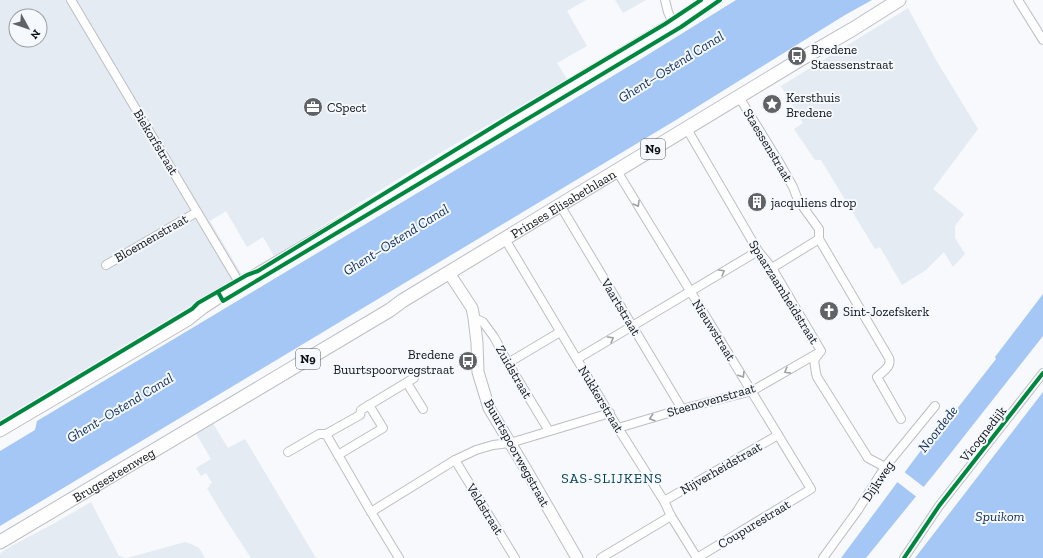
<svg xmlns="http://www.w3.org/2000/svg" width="1043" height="558" viewBox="0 0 1043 558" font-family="'Zilla Slab',serif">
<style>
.built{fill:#e5ebf3;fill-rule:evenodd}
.water{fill:#a5c7f6}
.pier{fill:#f7f9fc}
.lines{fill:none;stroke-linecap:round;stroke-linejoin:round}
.minor-casing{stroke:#bdbfc2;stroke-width:10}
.tertiary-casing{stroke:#bdbfc2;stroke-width:13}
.primary-casing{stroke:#bdbfc2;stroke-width:15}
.minor{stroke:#fefeff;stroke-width:8}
.tertiary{stroke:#fefeff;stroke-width:11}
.primary{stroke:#fefeff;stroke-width:13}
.cycleway-casing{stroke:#f5f9fe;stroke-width:6}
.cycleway{stroke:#00873e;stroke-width:4}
.oneway{stroke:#9ea0a1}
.labels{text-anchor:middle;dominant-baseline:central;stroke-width:4;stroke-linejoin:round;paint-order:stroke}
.shield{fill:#f5f9fe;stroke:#54575b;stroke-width:1}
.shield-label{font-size:12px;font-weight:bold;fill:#0f1215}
.poi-label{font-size:13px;fill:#0f1215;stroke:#f5f9fe;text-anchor:start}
.street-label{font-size:13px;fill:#0f1215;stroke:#f5f9fe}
.water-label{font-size:14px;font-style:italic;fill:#0c2b54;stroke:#f5f9fe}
.neighbourhood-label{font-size:14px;letter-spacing:1px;fill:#003a48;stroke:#f5f9fe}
</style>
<rect width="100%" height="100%" fill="#f7f9fc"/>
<g class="built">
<path d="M0 0H586L567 11 587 46 557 63 567 79 450 147 274 256 263 237 247 247 226 211 210 221 242 275 0 420ZM16 16H40V40H16Z"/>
<polygon points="615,0 646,0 623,13"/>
<polygon points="908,8 936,60 978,129 933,189 964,214 955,226 955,238 965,254 953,267 944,252 926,270 902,285 880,247 875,249 821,160 815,160 798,135 794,129 803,123 781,86"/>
<polygon points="212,422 228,448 245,439 316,558 251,558 223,515 207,488 210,486 209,484 212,483 206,473 201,476 196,468 211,459 195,432"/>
<polygon points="91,502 119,556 126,558 0,558 0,553 15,544 53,524"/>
<polygon points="185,542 191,544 199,548 205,558 127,558"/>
</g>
<g class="water">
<polygon points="736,0 872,0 845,15 676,120 0,526 0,451 35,430 37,421 636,62"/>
<polygon points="1043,294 1043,336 939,468 866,558 841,558 922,449 924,451 996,359 995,357"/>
<polygon points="1043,392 1043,558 915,558"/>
</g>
<polygon class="pier" points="903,471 925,488 918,498 896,481"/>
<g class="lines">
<defs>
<g id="minor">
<polyline points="71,0 240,284"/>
<polyline points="665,0 668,12 673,23"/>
<polyline points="1018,0 1043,40"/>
<path d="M739 97 779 162 793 187 798 200 819 229V239L889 358C892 367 883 371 877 377L901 419"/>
<polyline points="687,129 758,251 772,268 821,351 814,360 816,373 817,377 868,458 885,467"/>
<polyline points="617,171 811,489 697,558"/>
<polyline points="560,205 682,409"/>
<polyline points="505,239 618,428 664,501 671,516 697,558"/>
<polyline points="106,265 197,212"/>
<polyline points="772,268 819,239"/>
<polyline points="474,318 483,322 494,337 508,363 549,431"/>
<polyline points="577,359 758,251"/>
<polyline points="508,363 560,332"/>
<polyline points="407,383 423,409"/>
<polyline points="618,428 682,409 752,391 818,353"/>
<polyline points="288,452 319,434 326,434"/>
<polyline points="338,455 383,428 369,405"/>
<polyline points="455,460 515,558"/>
<polyline points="664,501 778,435"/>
<polyline points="371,512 455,460 476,450 493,445 510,443 610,413"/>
<polyline points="399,558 371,512 326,434 360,415 361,410 414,378"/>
<polyline points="601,558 671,516"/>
<polyline points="823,558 858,510 885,467 935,406"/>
<polyline points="904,558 939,506 1043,373"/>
</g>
<g id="tertiary">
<polyline points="449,273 472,308 474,318 477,343 478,372 489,408 524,466 577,558"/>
<polyline points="0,431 188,320 203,308 240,284 468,148 523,113 673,23 709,0"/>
</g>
<g id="primary">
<path id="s1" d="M0 542 390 310 402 301 430 284 801 59 853 29 899 0"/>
</g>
</defs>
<use href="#minor" class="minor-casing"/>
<use href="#tertiary" class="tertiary-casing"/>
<use href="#primary" class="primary-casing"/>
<use href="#minor" class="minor"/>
<use href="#tertiary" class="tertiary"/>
<use href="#primary" class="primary"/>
<defs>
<g id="cycleway">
<polyline points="218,292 223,301 681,27 720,0"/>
<polyline points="0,424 192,309 198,303 247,275 258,271 509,117 665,24 701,0"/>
<polyline points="904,558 939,506 1043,373"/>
</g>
</defs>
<use href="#cycleway" class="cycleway-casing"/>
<use href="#cycleway" class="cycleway"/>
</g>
<defs><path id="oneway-chevron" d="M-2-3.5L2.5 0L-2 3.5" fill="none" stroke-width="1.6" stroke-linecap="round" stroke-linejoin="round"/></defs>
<g class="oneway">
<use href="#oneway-chevron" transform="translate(637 204) rotate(59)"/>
<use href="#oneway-chevron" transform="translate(722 272) rotate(-31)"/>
<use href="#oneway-chevron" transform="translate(611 339) rotate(-31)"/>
<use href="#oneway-chevron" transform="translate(787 371) rotate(150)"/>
<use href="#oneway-chevron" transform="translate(742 375) rotate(58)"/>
<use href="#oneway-chevron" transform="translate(652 418) rotate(163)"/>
</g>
<defs>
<symbol id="bus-disc" viewBox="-11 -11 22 22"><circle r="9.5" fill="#606366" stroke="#f5f9fe"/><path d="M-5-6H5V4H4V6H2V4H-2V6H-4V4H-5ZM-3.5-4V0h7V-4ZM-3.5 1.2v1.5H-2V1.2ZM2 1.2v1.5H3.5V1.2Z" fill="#fff"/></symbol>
<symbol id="sight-disc" viewBox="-11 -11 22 22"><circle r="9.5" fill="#606366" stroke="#f5f9fe"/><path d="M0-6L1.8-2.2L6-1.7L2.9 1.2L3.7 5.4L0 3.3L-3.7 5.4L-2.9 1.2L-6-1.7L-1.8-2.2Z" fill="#fff"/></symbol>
<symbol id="office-disc" viewBox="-11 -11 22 22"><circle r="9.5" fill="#606366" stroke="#f5f9fe"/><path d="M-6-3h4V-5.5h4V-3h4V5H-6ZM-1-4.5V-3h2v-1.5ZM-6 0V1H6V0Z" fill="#fff"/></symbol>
<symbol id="building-disc" viewBox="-11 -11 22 22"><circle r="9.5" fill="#606366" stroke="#f5f9fe"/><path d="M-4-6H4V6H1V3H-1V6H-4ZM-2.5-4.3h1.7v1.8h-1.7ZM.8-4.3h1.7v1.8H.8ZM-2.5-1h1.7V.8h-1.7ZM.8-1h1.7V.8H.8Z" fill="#fff"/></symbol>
<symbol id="church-disc" viewBox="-11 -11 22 22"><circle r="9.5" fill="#606366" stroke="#f5f9fe"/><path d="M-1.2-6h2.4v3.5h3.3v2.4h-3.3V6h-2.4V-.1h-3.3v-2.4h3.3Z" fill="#fff"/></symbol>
</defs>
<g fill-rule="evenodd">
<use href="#bus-disc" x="786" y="45" width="22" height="22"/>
<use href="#sight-disc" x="761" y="93" width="22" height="22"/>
<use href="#office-disc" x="302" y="96" width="22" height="22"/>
<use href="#building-disc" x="746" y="191" width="22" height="22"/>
<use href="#church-disc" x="818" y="300" width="22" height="22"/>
<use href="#bus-disc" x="457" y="350" width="22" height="22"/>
</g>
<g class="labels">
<g class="shield">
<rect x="641" y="139" width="24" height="20" rx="3"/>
<rect x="296" y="349" width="24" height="20" rx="3"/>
</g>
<g class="shield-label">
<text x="653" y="149">N9</text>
<text x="308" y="359">N9</text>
</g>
<g class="poi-label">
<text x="811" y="49">Bredene<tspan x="811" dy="15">Staessenstraat</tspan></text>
<text x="786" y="97">Kersthuis<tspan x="786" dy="15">Bredene</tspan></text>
<text x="327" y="107">CSpect</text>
<text x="771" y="202">jacquliens drop</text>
<text x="843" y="311">Sint-Jozefskerk</text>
<text x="454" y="354" text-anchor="end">Bredene<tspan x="454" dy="15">Buurtspoorwegstraat</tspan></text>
</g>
<g class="street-label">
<text transform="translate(156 142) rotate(59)">Biekorfstraat</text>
<text transform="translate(768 145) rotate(59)">Staessenstraat</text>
<text stroke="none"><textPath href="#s1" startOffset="657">Prinses Elisabethlaan</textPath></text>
<text transform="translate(151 238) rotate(-30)">Bloemenstraat</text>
<text transform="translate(784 292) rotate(58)">Spaarzaamheidstraat</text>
<text transform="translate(621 307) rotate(59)">Vaartstraat</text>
<text transform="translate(714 330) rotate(58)">Nieuwstraat</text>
<text transform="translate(514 372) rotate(60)">Zuidstraat</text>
<text transform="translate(601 399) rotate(59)">Nukkerstraat</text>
<text transform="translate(711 400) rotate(-16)">Steenovenstraat</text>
<text transform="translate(983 434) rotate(-52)">Vicognedijk</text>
<text transform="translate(517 453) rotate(61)">Buurtspoorwegstraat</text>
<text transform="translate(721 468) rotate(-30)">Nijverheidstraat</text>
<text stroke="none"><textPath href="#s1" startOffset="132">Brugsesteenweg</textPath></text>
<text transform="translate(878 481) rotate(-56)">Dijkweg</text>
<text transform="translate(485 509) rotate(58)">Veldstraat</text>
<text transform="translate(754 524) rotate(-31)">Coupurestraat</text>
</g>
<g class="water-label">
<text transform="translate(671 67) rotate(-32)">Ghent–Ostend Canal</text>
<text transform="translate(396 240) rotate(-32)">Ghent–Ostend Canal</text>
<text transform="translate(120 408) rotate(-31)">Ghent–Ostend Canal</text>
<text transform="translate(938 429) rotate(-52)">Noordede</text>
<text x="1000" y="516">Spuikom</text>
</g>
<g class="neighbourhood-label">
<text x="612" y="478">SAS-SLIJKENS</text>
</g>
</g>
<g transform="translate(28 28) rotate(130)"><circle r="19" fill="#f5f9fe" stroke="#999da1"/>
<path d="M0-3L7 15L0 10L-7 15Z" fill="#606366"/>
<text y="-6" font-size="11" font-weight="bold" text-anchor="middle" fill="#0f1215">N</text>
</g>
</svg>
